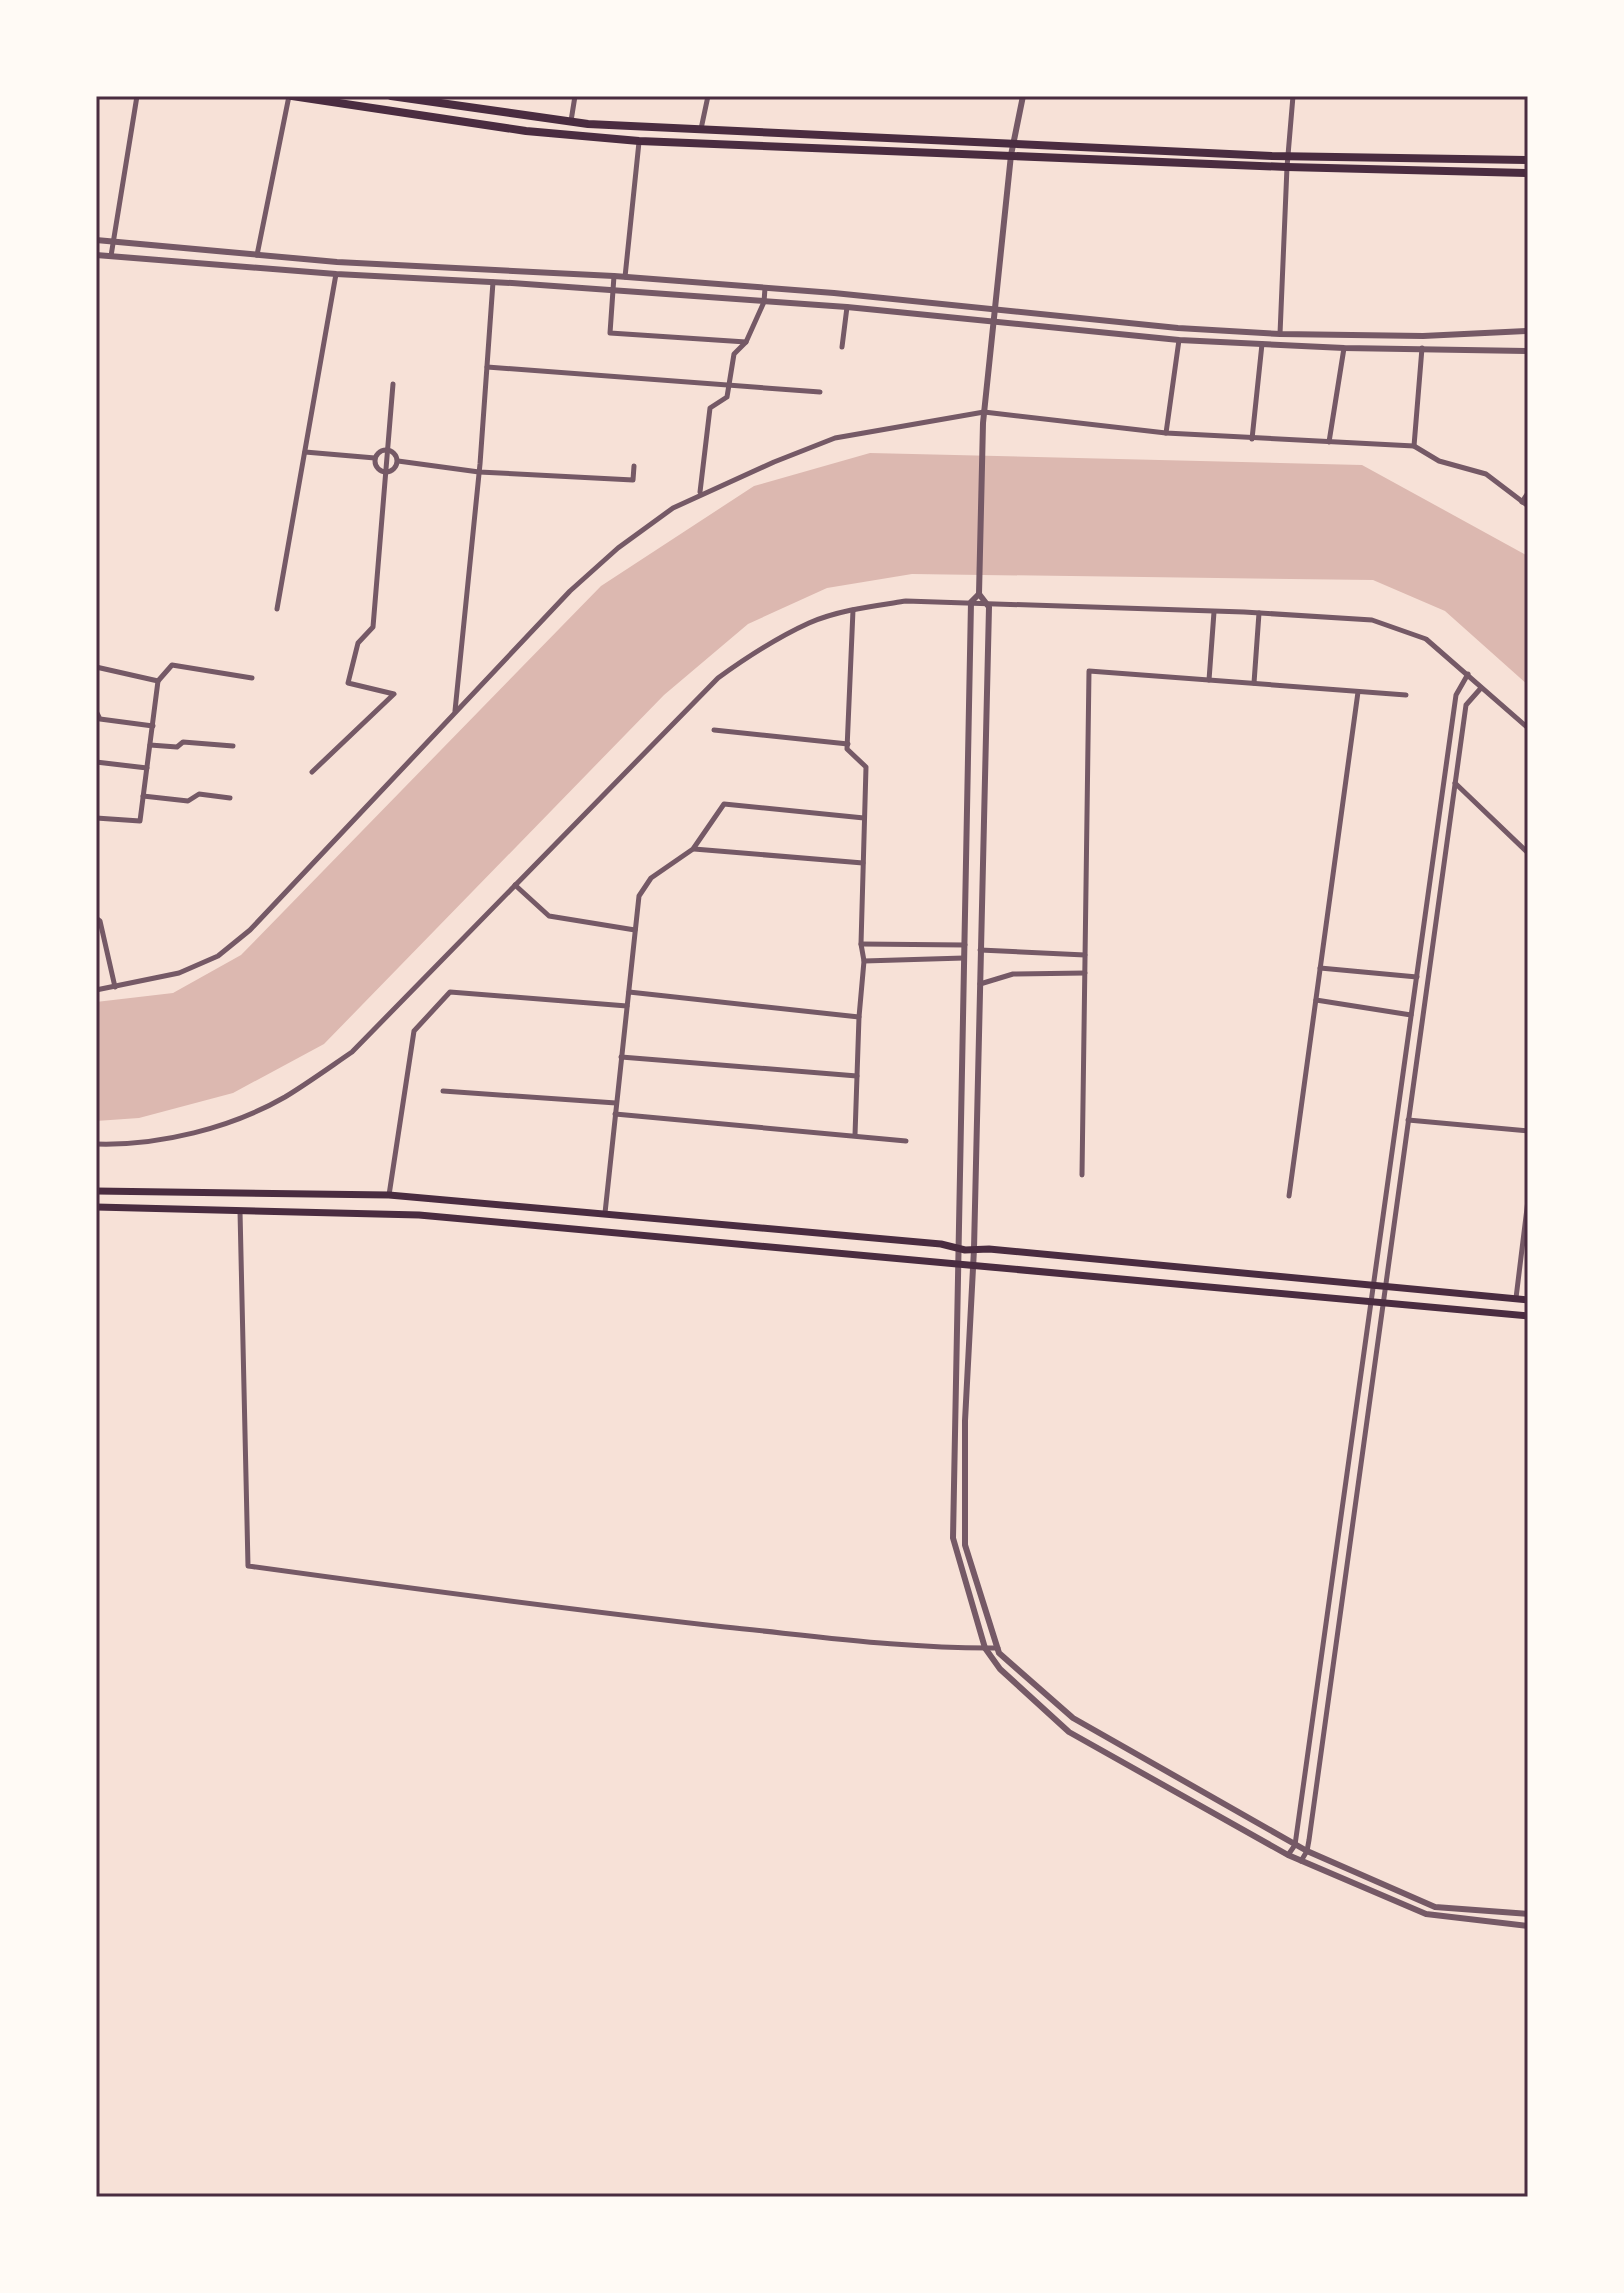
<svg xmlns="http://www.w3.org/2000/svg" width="1624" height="2293" viewBox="0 0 1624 2293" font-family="'DejaVu Sans',sans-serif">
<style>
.water{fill:#dcb8b0}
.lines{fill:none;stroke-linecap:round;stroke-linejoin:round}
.minor{stroke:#755966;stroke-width:5}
.tertiary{stroke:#755966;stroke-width:6}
.secondary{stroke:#4a2c40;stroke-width:7}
.primary{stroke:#4a2c40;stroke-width:8}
.neatline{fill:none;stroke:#4a2c40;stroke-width:3}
</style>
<rect width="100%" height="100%" fill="#f7e1d7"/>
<polygon class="water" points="870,453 1362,465 1528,556 1528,685 1445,611 1373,580 912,574 827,588 748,624 664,695 324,1044 233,1093 139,1118 96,1121 96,1002 173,993 241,955 601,586 754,486"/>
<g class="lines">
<g class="minor">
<polyline points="571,121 575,96"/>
<polyline points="701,129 708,96"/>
<polyline points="257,255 289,96"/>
<polyline points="111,256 137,96"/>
<polyline points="614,276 610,333 746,342"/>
<polyline points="625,277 639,142"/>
<polyline points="1280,334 1287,167 1293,96"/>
<polyline points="842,347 847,307"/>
<polyline points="487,367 820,392"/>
<polyline points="1166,433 1179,340"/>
<polyline points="1252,439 1262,344"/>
<polyline points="1329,442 1344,348"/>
<polyline points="1414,446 1422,348"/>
<circle cx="386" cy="461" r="11"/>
<polyline points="305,452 375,458"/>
<polyline points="398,461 479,472 633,480 634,466"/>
<polyline points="700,492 710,408 727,397 734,354 746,342 764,302 765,288"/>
<polyline points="1522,502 1528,493"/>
<polyline points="277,609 336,274"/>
<polyline points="853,610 847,749 866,767 861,944 864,961 859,1017 855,1135"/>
<polyline points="96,667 158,681 172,665 252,678"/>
<polyline points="1209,680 1214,612"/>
<polyline points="1254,683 1259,613"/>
<polyline points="96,711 100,719 153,726"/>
<polyline points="455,711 480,464 493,282"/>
<polyline points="714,730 848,744"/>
<polyline points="150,745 177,747 183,742 233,746"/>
<polyline points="96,762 147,768"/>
<polyline points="312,772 394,694 348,683 358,643 373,627 393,384"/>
<polyline points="1455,783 1528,853"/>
<polyline points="143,796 188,801 199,794 230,798"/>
<polyline points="96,818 140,821 158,681"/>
<polyline points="694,849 863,863"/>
<polyline points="515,885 549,916 635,930"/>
<polyline points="96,918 100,921 115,987"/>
<polyline points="861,944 965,945"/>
<polyline points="980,950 1085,955"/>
<polyline points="864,961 964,958"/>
<polyline points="1320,968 1417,977"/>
<polyline points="980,984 1013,974 1085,973"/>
<polyline points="96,990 179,973 218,956 250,930 570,591 618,548 673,508 774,462 835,438 984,412 1166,433 1414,446 1439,461 1486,474 1528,506"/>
<polyline points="629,992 859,1017"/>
<polyline points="1316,1000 1411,1015"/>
<polyline points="621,1057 857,1076"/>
<polyline points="443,1091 616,1103"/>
<polyline points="615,1114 906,1141"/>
<polyline points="1408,1120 1528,1131"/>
<path d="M96 1144C159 1146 231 1128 285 1097 308 1083 330 1067 352 1052L718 678C747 657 776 638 809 623 839 610 874 606 906 601L1244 612 1372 620 1426 639 1528 728"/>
<polyline points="1082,1175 1089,671 1406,695"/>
<polyline points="389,1195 414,1031 450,992 627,1006"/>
<polyline points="1289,1196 1358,692"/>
<path d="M240 1211 248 1566C407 1588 566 1609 725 1627 815 1636 907 1649 998 1648"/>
<polyline points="605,1213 639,896 651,878 693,849 724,804 864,818"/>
<polyline points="1516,1298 1528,1200"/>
<polyline points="1288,1855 1295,1845 1456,695 1468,674"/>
<polyline points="1301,1861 1307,1851 1309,1840 1466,705 1481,688"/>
</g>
<g class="tertiary">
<polyline points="96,240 337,262 614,276 834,293 1178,328 1280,334 1423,336 1528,331"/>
<polyline points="96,255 336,274 512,283 847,307 1179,340 1344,348 1528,351"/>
<polyline points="979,594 971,602 953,1538 985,1648 1000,1669 1069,1732 1288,1855 1426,1914 1528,1926"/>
<polyline points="979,594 989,607 974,1249 965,1421 965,1545 999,1653 1073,1718 1307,1851 1435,1907 1528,1914"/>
<polyline points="979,594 983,423 1011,155 1023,96"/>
</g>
<g class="secondary">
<polyline points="96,1191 389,1195 941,1244 965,1250 989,1249 1528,1300"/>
<polyline points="96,1207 419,1215 1528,1316"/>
</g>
<g class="primary">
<polyline points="292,96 526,131 639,141 1287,167 1528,173"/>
<polyline points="391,96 588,124 1272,156 1528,160"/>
</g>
</g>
<rect width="1624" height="2293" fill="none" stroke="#fffaf5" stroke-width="196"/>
<rect x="98" y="98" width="1428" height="2097" class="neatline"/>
</svg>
